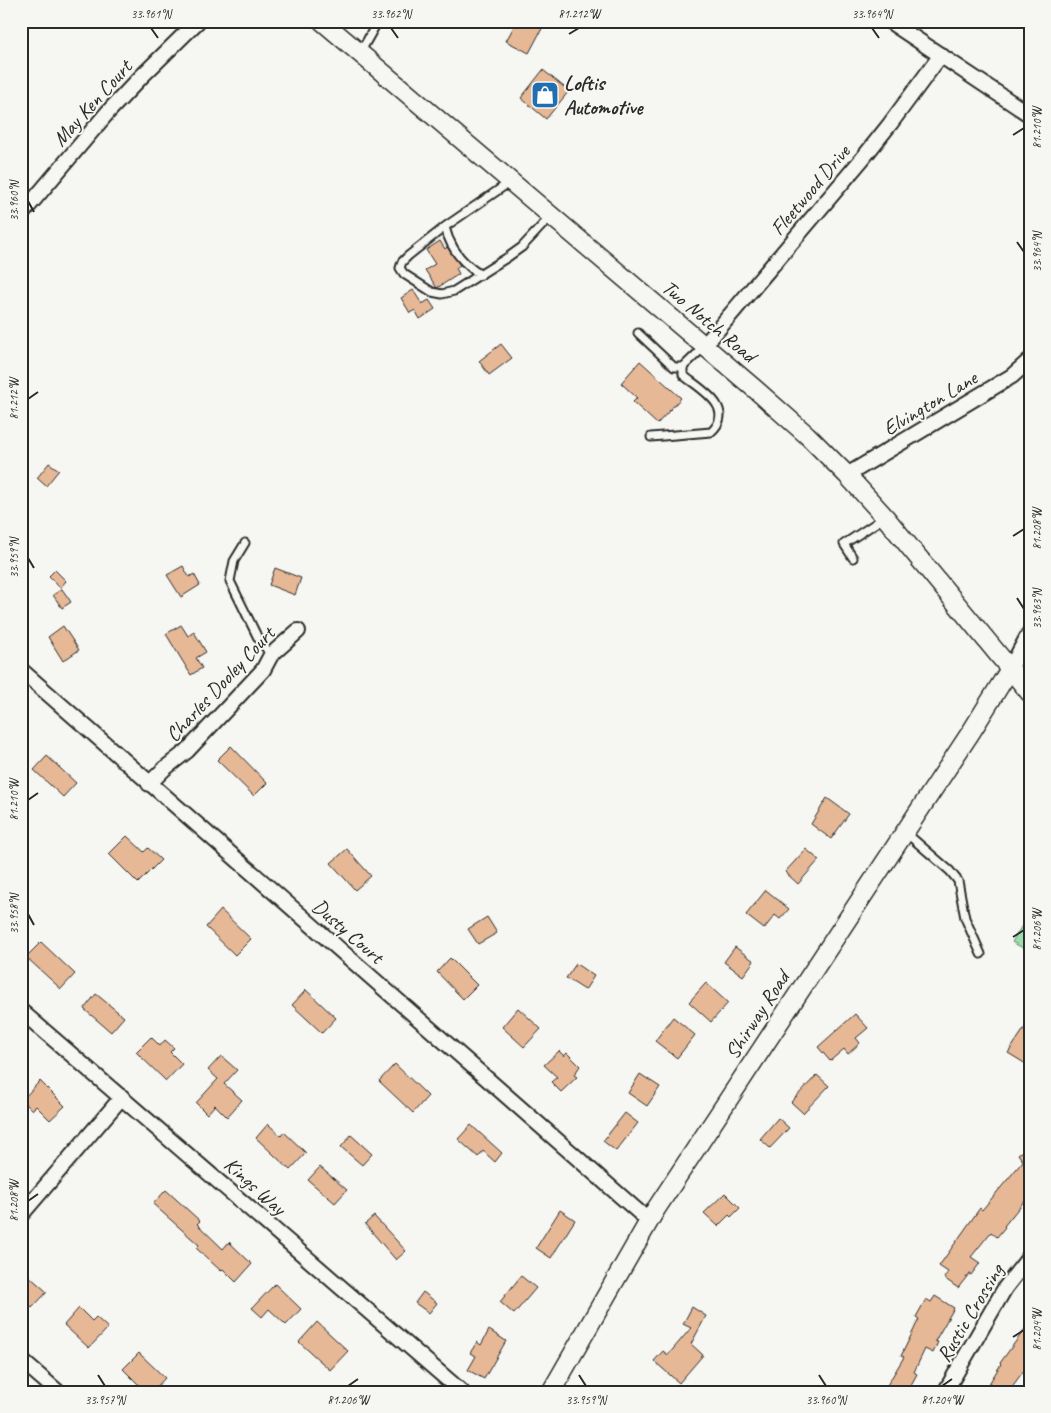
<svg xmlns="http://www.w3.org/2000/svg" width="1051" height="1413" viewBox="0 0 1051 1413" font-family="Caveat,sans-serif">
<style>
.green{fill:#99deab;stroke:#62846b}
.building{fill:#e6b896;stroke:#2b2b2b}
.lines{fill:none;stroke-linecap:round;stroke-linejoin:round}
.service-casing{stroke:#2b2b2b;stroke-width:11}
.minor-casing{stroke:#2b2b2b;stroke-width:18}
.tertiary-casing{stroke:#2b2b2b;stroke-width:21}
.service{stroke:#f6f6f2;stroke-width:7}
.minor{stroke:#f6f6f2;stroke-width:14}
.tertiary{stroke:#f6f6f2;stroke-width:18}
.ticks{fill:none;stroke:#2b2b2b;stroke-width:2}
.labels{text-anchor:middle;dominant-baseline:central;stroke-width:4;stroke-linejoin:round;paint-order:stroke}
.poi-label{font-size:21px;font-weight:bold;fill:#2b2b2b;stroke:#f6f6f2;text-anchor:start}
.street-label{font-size:21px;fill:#2b2b2b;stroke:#f6f6f2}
.neatline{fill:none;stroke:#2b2b2b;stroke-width:2}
.ticks-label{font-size:12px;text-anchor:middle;fill:#2b2b2b}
</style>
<rect width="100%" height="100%" fill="#f6f6f2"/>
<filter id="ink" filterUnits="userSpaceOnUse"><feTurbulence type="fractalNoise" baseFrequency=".02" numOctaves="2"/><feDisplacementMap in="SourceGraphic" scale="10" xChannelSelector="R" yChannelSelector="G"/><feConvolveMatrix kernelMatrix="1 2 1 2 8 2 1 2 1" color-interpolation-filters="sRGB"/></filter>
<g filter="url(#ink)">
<polygon class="green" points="1030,912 1030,952 1012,942"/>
<g class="building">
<polygon points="517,21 546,21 529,53 506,41"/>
<polygon points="543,70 569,91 546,119 521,98"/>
<polygon points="440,241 445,249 447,247 460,265 456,268 459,274 437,288 425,270 435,264 426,250"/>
<polygon points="413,290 422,304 429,300 435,309 420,319 415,310 410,313 401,298"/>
<polygon points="501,344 512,358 489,375 479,361"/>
<polygon points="640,361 681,398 657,424 633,402 637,398 621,383"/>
<polygon points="49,463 59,470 46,486 37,478"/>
<polygon points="183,566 189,577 194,574 200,585 181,597 167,575"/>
<polygon points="275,568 301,578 295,595 269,585"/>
<polygon points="55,570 66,581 60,588 49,576"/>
<polygon points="62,589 71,602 62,608 53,595"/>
<polygon points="181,625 188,636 194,632 206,652 196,658 202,668 191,675 166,634"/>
<polygon points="63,626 79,650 63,661 48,637"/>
<polygon points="231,746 267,783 254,796 217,760"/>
<polygon points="47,756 76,783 63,797 34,770"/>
<polygon points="827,798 849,814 831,839 811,824"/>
<polygon points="127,836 144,852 148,848 161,860 138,883 109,854"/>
<polygon points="347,849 371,876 355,890 331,863"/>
<polygon points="806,849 819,860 798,884 785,872"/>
<polygon points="766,890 789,909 780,919 775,915 764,929 746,915"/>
<polygon points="221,910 251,939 235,955 206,927"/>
<polygon points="487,917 497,933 478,944 468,929"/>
<polygon points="41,942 75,974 61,989 26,957"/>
<polygon points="735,947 754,961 743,976 724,962"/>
<polygon points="450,958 477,985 463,999 437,972"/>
<polygon points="576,964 594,976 585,990 566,978"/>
<polygon points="706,983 728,1003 711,1022 689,1002"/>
<polygon points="306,990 336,1018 322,1033 292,1005"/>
<polygon points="96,994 124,1017 111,1032 84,1009"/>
<polygon points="518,1008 541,1029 524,1047 502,1027"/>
<polygon points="855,1014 868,1028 856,1038 860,1043 848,1054 844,1049 830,1061 818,1047"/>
<polygon points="673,1017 695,1035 677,1058 655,1041"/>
<polygon points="1030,1020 1030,1058 1026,1064 1008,1053"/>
<polygon points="151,1037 160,1046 165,1040 174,1048 170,1052 182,1064 166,1081 136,1052"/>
<polygon points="559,1051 564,1056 567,1053 580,1066 574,1075 577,1077 561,1092 551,1082 557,1077 544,1065"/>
<polygon points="221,1056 237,1070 224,1084 242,1100 227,1117 215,1105 207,1114 196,1103 218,1079 208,1070"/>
<polygon points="395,1064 428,1096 413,1113 379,1081"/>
<polygon points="640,1074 660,1087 647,1106 628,1093"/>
<polygon points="817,1075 829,1086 803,1113 791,1102"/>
<polygon points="40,1081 65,1106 50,1120 36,1106 32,1110 22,1100"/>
<polygon points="625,1113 638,1123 616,1151 603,1141"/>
<polygon points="778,1118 789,1128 770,1148 760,1139"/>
<polygon points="268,1124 281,1136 284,1132 306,1153 290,1170 256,1138"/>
<polygon points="471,1125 502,1153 495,1162 483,1151 478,1157 458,1139"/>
<polygon points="351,1135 372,1154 362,1165 341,1147"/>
<polygon points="1030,1146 1030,1194 1004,1226 1005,1227 997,1237 991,1232 971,1257 980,1263 971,1275 969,1274 958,1288 944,1278 948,1272 939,1266 980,1208 982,1210 1023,1161 1018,1154"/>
<polygon points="320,1167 347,1190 335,1203 308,1180"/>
<polygon points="166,1190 200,1221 197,1224 223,1249 229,1242 252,1264 236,1282 223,1269 221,1271 196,1248 199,1245 153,1204"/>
<polygon points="725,1193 740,1208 731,1217 729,1215 718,1226 704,1213"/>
<polygon points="560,1210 575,1220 551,1258 536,1248"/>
<polygon points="374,1216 406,1251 396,1260 365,1224"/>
<polygon points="21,1269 47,1292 32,1308 21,1298"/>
<polygon points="521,1276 536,1288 514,1314 500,1302"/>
<polygon points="275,1284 301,1309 286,1325 269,1309 262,1317 252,1308"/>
<polygon points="423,1292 437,1303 429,1313 415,1303"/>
<polygon points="935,1296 954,1308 935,1341 938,1342 933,1353 925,1349 914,1372 917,1374 907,1392 883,1392 904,1357 901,1356 919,1319 916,1317 926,1299 931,1302"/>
<polygon points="692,1307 706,1316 691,1344 703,1355 679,1383 654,1361 663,1351 668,1355 691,1328 683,1324"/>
<polygon points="79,1308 92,1321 96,1317 108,1328 89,1348 64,1325"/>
<polygon points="317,1322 348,1351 330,1370 299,1342"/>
<polygon points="1030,1322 1030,1373 1025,1369 1008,1392 984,1392 1001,1364 1000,1363"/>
<polygon points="489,1330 506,1341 484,1379 468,1370 476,1356 470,1353 477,1342 481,1345"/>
<polygon points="139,1353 165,1378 152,1392 146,1392 123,1369"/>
</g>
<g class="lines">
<defs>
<g id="service">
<polyline points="360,53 378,21"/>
<polyline points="510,182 446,226 408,256 402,262 400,268 404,274 432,292 442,294 454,291 508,257 522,247 551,216"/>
<path d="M445 227C450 248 463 264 481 275"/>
<polyline points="638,333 674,367 683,367"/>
<path d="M651 437 711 432C737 408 700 389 683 375V367L704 347"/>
<polyline points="245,543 234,561 230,581 258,638 271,655"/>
<polyline points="853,558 844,544 885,517"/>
<polyline points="905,832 950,871 958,881 965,918 981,954"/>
</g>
<g id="minor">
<polyline points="889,21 1030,115"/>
<polyline points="21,215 108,112 142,76 198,21"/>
<polyline points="704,346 863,158 890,124 941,55"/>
<polyline points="847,475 1012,376 1030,360"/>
<polyline points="1010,669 1030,632"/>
<polyline points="21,670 649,1221"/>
<polyline points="149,784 164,769 187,751 263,670 271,655 298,631"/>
<polyline points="21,1011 462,1392"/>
<polyline points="21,1215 122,1097"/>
<polyline points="21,1360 58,1392"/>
<polyline points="945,1392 1005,1288 1030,1256"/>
</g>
<g id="tertiary">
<polyline points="322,21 755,389 807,435 847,475 885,517 1030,693"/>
<polyline points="551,1392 656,1209 971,732 1010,669"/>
</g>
</defs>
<use href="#service" class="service-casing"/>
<use href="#minor" class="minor-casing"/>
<use href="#tertiary" class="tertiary-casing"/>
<use href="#service" class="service"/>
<use href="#minor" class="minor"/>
<use href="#tertiary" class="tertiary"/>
</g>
</g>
<path class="ticks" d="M151 28 158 38M391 28 398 38M872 28 879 38M569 34 579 28M1013 135 1024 128M28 201 34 212M1017 242 1024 252M28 399 38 392M1013 536 1024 529M28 558 34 568M1017 598 1024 609M28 800 38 793M28 914 34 925M1013 937 1024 930M28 1201 38 1194M1013 1337 1024 1330M98 1375 105 1386M579 1375 586 1386M819 1375 826 1386M348 1386 358 1379M942 1386 952 1379"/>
<defs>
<symbol id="shop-square" viewBox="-11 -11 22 22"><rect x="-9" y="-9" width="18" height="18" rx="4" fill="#1f6fb2" stroke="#f6f6f2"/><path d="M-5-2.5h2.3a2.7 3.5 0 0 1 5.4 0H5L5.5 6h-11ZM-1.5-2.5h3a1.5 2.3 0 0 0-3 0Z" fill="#fff"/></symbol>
</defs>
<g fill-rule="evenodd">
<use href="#shop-square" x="529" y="79" width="32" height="32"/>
</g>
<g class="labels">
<g class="poi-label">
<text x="564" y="83">Loftis<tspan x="564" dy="24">Automotive</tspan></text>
</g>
<g class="street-label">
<text transform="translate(92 103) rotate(-48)">May Ken Court</text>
<text transform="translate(810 190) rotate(-50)">Fleetwood Drive</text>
<text transform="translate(709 321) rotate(40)">Two Notch Road</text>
<text transform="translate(930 403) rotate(-31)">Elvington Lane</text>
<text transform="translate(220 684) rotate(-47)">Charles Dooley Court</text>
<text transform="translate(348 931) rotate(41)">Dusty Court</text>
<text transform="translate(757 1015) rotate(-57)">Shirway Road</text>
<text transform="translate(255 1186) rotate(42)">Kings Way</text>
<text transform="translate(970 1313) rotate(-59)">Rustic Crossing</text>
</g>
</g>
<rect width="1051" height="1413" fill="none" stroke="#f6f6f2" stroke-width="55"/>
<rect x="28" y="28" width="996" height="1358" class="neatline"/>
<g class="ticks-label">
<text x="151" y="18">33.961°N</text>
<text x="391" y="18">33.962°N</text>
<text x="579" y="18">81.212°W</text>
<text x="872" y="18">33.964°N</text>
<text transform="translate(1037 128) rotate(-90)" y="4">81.210°W</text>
<text transform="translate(14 201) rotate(-90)" y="4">33.960°N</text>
<text transform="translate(1037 252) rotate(-90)" y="4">33.964°N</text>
<text transform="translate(14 399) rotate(-90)" y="4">81.212°W</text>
<text transform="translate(1037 529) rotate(-90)" y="4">81.208°W</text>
<text transform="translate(14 558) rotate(-90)" y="4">33.959°N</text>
<text transform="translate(1037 609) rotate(-90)" y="4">33.963°N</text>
<text transform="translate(14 800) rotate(-90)" y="4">81.210°W</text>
<text transform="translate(14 914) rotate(-90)" y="4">33.958°N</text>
<text transform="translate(1037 930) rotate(-90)" y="4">81.206°W</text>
<text transform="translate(14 1201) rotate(-90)" y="4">81.208°W</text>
<text transform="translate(1037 1330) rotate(-90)" y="4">81.204°W</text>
<text x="105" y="1404">33.957°N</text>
<text x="348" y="1404">81.206°W</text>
<text x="586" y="1404">33.959°N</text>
<text x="826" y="1404">33.960°N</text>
<text x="942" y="1404">81.204°W</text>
</g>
</svg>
